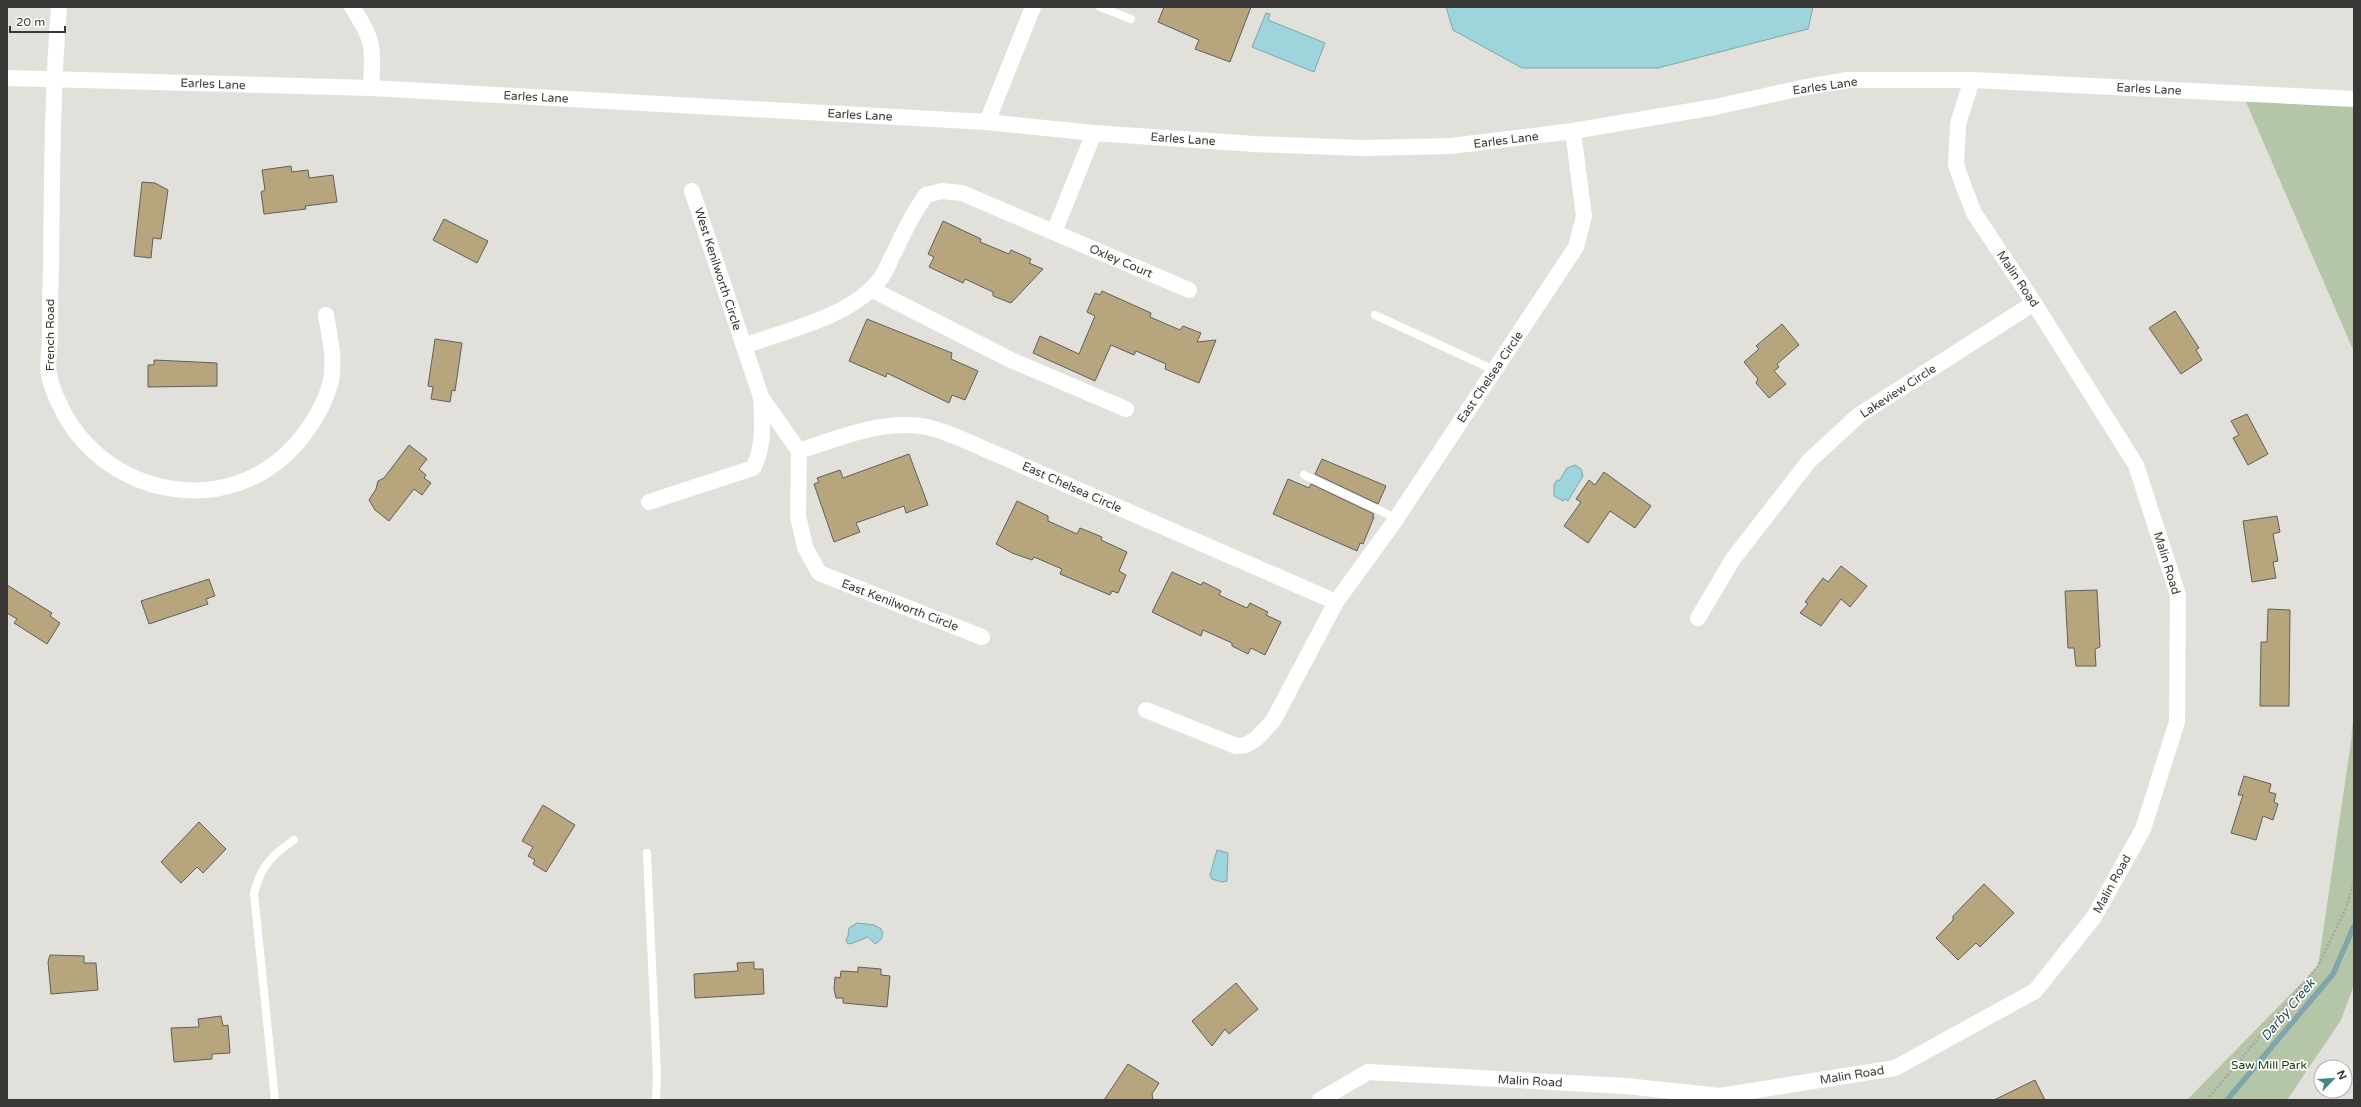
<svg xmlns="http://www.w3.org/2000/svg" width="2361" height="1107" viewBox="0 0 2361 1107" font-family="'Varela Round',sans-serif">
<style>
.green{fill:#b4c5a8}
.water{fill:#9ed4dc;stroke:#80a5aa}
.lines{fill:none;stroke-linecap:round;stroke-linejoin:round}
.stream{stroke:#80a5aa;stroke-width:5.5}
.building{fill:#b7a57e;stroke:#605f5b}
.path{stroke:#a8a6a2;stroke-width:2.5;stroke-dasharray:2 2;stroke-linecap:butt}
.service{stroke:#fff;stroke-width:8}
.minor{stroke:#fff;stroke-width:16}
.labels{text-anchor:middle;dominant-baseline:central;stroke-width:3.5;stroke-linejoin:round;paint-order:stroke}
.street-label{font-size:12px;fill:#393836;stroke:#fff}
.park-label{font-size:12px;fill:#1b3500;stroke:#fff}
.water-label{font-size:13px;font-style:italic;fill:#1f4e55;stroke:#fff}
</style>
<rect width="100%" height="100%" fill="#e2e0db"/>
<g class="green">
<polygon points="2243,95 2354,99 2354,352"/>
<polygon points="2354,708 2354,985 2341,1020 2287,1100 2187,1100 2318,966 2351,742"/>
</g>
<g class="water">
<polygon points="1446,7 1813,7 1808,29 1658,68 1522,68 1453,30"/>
<polygon points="1266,13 1270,14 1268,20 1325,43 1314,72 1252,47"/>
<polygon points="1575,465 1581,469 1583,476 1568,501 1565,499 1563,501 1554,496 1554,485 1557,480 1559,481 1567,468"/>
<polygon points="1217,850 1228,853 1227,881 1222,882 1212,879 1210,875"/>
<path d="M857 923 874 925 881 929C885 935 881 941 875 944L868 937 850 944 847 943 846 939 848 936 849 928Z"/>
</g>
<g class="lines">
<polyline class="stream" points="2227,1100 2333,974 2354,926"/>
</g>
<g class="building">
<polygon points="1164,7 1251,7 1230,62 1195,49 1199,40 1158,22"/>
<polygon points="291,166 292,172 308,170 309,178 333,175 337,202 305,206 306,209 264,214 261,192 265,190 262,170"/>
<polygon points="142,182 155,183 168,190 161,239 153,238 151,258 134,256"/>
<polygon points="444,219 488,241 477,263 433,240"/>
<polygon points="943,221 981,239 980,242 1009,254 1011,250 1031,259 1029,263 1043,269 1011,303 993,296 993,292 965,279 963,283 929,267 934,257 928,254"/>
<polygon points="1102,291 1151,313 1150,317 1180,330 1183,326 1201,333 1197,342 1216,340 1199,383 1165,369 1166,364 1136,351 1134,355 1111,345 1095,381 1033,353 1040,336 1079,354 1095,316 1087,312 1095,293 1100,295"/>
<polygon points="2175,311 2199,348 2196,350 2202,360 2181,374 2149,328"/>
<polygon points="867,319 952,353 951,359 978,371 965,400 952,395 949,403 887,373 886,377 849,361"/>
<polygon points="1782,324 1799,345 1777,364 1779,367 1774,371 1786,384 1769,398 1756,383 1758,379 1744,362 1759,349 1756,346"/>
<polygon points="435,339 462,343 455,391 452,390 450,402 431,399 433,387 428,386"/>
<polygon points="154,360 217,363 217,386 148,387 148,365 154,365"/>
<polygon points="2247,414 2268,454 2248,465 2233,438 2239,435 2231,421"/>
<polygon points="409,445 427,459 419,469 426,475 424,478 431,483 422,495 414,489 389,521 375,510 369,500 376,489 378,481 384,478"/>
<polygon points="909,454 928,505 906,513 904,506 856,523 860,532 834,542 814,484 819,482 817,478 840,470 843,478"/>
<polygon points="1322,459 1386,486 1378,504 1315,474"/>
<polygon points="1604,472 1651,506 1635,528 1610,511 1588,543 1564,526 1581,502 1576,499 1589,480 1595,485"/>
<polygon points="1288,479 1309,488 1311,484 1374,514 1372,517 1374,517 1363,544 1360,543 1357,551 1273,514"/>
<polygon points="1017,501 1048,516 1048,521 1077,534 1080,528 1102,537 1101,540 1127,552 1119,571 1126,575 1118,593 1112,591 1110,595 1060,574 1062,569 1034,557 1032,560 1012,553 996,544"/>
<polygon points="2277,516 2280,532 2273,534 2278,561 2273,562 2276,578 2252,582 2243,521"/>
<polygon points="1841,566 1867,586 1850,607 1841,599 1821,626 1800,613 1808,604 1805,602 1823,578 1828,582"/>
<polygon points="1172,572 1201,585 1203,582 1221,591 1219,595 1247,608 1250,603 1268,612 1266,615 1281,622 1265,655 1251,648 1248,654 1232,646 1232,643 1203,630 1201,636 1152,612"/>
<polygon points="209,579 215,596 206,599 208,604 149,624 141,601"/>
<polygon points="7,585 52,613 50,616 60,623 47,644 14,623 17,619 7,613"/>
<polygon points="2097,590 2100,647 2095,649 2096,666 2076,666 2074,648 2068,648 2065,591"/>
<polygon points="2268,609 2290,610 2289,706 2260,706 2261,642 2267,642"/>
<polygon points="2244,776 2271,784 2269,792 2276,794 2274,802 2278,804 2273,820 2263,816 2256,840 2231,833 2243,795 2238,795"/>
<polygon points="543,805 575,825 546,872 533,864 535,860 528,856 533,847 522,841"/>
<polygon points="199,822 226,849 203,873 197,867 181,883 161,862"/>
<polygon points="1984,884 2014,913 1980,947 1976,943 1958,960 1936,938 1953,920 1953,916"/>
<polygon points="50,955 84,956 84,963 96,963 98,990 51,994 48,962"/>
<polygon points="754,962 754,969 763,969 764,994 695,998 694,974 738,971 737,963"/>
<polygon points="858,967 881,969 881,975 890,976 887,1007 843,1003 843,998 836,998 834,989 835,977 840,978 841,971 858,972"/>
<polygon points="1236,983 1258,1009 1229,1034 1225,1029 1212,1046 1192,1021"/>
<polygon points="221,1016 223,1026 228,1025 230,1053 212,1054 212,1059 174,1062 171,1028 199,1027 198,1019"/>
<polygon points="1128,1064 1159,1083 1152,1094 1153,1100 1104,1100"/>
<polygon points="2035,1080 2045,1100 1994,1100"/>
</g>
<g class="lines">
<polyline class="path" points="2207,1100 2318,966 2346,908 2354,881"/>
<g class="service">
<polyline points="1100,7 1131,19"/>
<polyline points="1375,315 1494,370"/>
<polyline points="1304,475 1396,518"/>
<polyline points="647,853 657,1075 656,1100"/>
<path d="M275 1100 254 893C261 866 272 855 294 840"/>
</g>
<g class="minor">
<path d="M59 7C52 94 52 181 51 268 50 292 50 317 50 342 49 353 47 365 49 375 51 384 55 395 59 403 101 497 229 523 298 442 313 424 325 404 331 381 335 359 330 337 326 315"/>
<path d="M352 7C375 42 373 47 371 88"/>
<polyline points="7,78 371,88 987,122 1094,133 1254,144 1363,148 1451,146 1573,131 1715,107 1801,88 1848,80 1972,80 2354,99"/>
<polyline points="987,122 1033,7"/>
<polyline points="692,191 761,397 799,451 798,516 805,547 819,573 982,637"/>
<polyline points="1054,232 1094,133"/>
<polyline points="871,289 1011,360 1126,409"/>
<path d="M744 346C787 330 852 317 881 278 887 270 890 259 895 251 904 231 913 213 926 195L942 191 962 193 1189 290"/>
<path d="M799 451C839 438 888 417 931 428 940 430 948 434 957 437L1336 602"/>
<path d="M649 502 753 468C765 446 762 421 761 397"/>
<polyline points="1698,618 1733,559 1809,461 1859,415 2034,303"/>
<polyline points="1146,710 1236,746 1246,745 1256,739 1273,721 1336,602 1392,525 1576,247 1584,216 1573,131"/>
<polyline points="1320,1100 1368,1072 1626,1086 1720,1096 1895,1068 2035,991 2094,917 2143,829 2177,722 2178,595 2136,465 2034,303 1974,213 1963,185 1956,165 1958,124 1972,80"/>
</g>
</g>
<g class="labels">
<g class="street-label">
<text transform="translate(213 84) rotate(2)">Earles Lane</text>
<text transform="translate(1825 86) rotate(-8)">Earles Lane</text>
<text transform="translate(2149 89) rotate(3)">Earles Lane</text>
<text transform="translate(536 97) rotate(3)">Earles Lane</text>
<text transform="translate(860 115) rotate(3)">Earles Lane</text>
<text transform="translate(1183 139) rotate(4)">Earles Lane</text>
<text transform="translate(1506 140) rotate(-7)">Earles Lane</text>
<text transform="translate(1121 261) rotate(23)">Oxley Court</text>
<text transform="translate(718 269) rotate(72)">West Kenilworth Circle</text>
<text transform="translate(2018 279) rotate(56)">Malin Road</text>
<text transform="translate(50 335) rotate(-90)">French Road</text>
<text transform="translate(1490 377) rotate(-56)">East Chelsea Circle</text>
<text transform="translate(1898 391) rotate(-33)">Lakeview Circle</text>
<text transform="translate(1072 487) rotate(24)">East Chelsea Circle</text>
<text transform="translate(2167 563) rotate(73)">Malin Road</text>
<text transform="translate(900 605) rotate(21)">East Kenilworth Circle</text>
<text transform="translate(2112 884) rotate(-61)">Malin Road</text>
<text transform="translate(1852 1075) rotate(-9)">Malin Road</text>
<text transform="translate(1530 1081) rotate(3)">Malin Road</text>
</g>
<g class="park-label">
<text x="2269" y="1065">Saw Mill Park</text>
</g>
<g class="water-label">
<text transform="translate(2288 1010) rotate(-50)">Darby Creek</text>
</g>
</g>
<rect width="2361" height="1107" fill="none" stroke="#393836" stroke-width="16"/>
<g transform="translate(2333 1079) rotate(65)"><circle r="19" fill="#ffffff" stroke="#b0afaf"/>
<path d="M0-3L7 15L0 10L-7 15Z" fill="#438a87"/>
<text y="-6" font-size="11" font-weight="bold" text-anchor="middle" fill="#393836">N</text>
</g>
<path d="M10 26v6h55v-6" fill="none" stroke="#393836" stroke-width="2"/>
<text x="16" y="26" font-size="12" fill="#393836" stroke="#ffffff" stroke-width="3" paint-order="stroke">20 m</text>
</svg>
